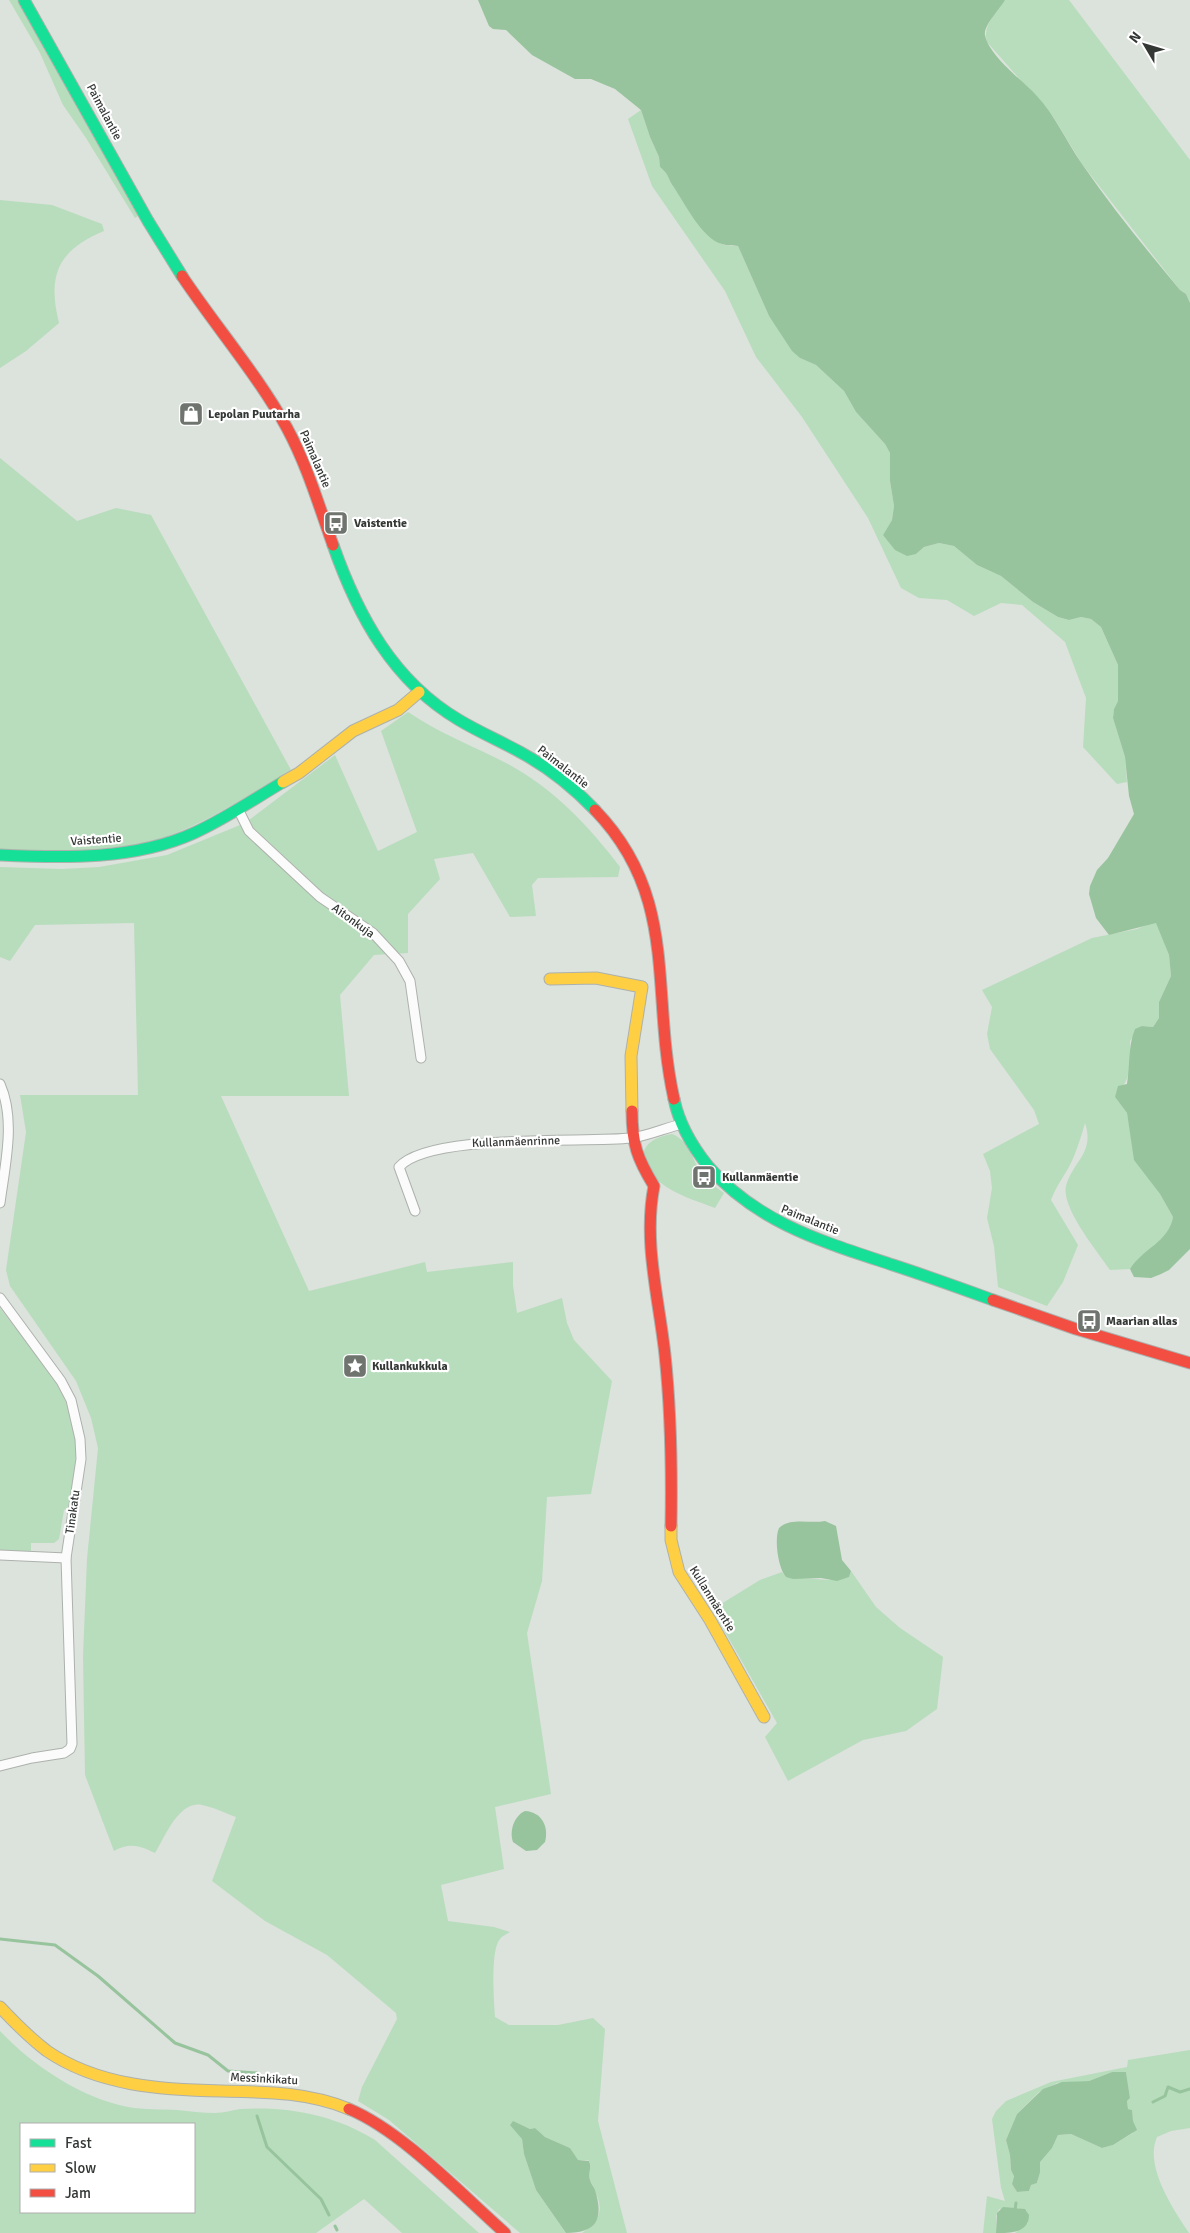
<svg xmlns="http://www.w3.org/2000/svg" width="1190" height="2233" viewBox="0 0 1190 2233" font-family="Signika,sans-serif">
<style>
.green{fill:#b8ddbc;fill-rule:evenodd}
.water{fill:#97c49c}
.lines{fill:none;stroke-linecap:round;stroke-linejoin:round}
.stream{stroke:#97c49c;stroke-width:3}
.street-casing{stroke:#adb1ad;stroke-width:11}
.fast-casing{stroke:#adb1ad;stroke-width:13}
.slow-casing{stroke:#adb1ad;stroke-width:13}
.jam-casing{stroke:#adb1ad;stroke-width:13}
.street{stroke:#fafbfa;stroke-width:9}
.fast{stroke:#16e098;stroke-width:11}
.slow{stroke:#ffcf43;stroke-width:11}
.jam{stroke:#f24e42;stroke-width:11}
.labels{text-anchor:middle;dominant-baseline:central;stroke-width:4.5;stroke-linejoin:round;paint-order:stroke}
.street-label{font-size:12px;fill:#343835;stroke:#fff}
.poi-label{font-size:12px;font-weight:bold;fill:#343835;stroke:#fff;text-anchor:start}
</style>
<rect width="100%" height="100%" fill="#dce2dc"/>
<g class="green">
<polygon points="9,0 17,0 47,48 138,216 135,218 86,138 63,105 40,53"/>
<path d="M1005 0H1069L1190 160V303L1186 294 1180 290 1082 164 1054 118 987 42C982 24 996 15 1005 0Z"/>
<path d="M641 110 650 137 659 157 660 167C670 176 667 177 673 186 682 199 707 239 722 244 726 246 733 246 738 246L769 316 800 358 816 365 844 391 856 412 885 444 890 453V481L894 506 892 520 883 535 916 554 924 547 939 543 954 546 977 565 1001 576 1033 602 1058 617 1069 620 1081 617 1091 619 1101 627 1118 665V701L1114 709 1113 718 1125 757 1127 782 1117 784 1083 747 1086 698 1065 642 1022 605 1001 603 974 616 947 600 919 598 901 588 868 518 802 417 756 357 725 291 652 186 628 119Z"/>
<path d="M0 200 52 205 102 224 104 231C58 250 47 275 59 323L26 351 0 368Z"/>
<path d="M0 458 77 521 116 508 151 515 291 770C255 791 219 815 181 831 127 854 57 851 0 850Z"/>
<path d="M408 712C439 733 473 746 506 763 552 787 588 825 620 867L618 877 538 878 532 885 536 916 510 917 473 853 434 859 440 879 408 914V953L374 955 340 995 349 1096H221L309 1291 425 1262 427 1272 513 1262V1285L517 1313 562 1298 567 1323 574 1340 612 1381 591 1494 547 1497 542 1581 527 1633 551 1794 495 1807 504 1869 441 1885 448 1921 494 1927 510 1932C507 1934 502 1936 500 1939 490 1950 494 2002 495 2017L509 2025H558L593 2018 605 2029 598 2121 627 2233H582C605 2216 603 2207 591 2182 588 2176 591 2169 590 2162L588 2160H577L570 2148 545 2137 535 2128 530 2129 514 2122 510 2124 522 2139 524 2154 536 2190 566 2233H520L389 2120 358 2101 362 2087 397 2019 396 2013 327 1955 265 1921 212 1881 236 1817C225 1813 213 1807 202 1805 179 1800 165 1837 155 1853 140 1846 130 1842 114 1851L85 1775 83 1656 87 1559 98 1448 91 1418 76 1381 10 1286 6 1270 26 1132 20 1095H138L134 923 35 925 10 961 0 957V867L62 869 99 867 167 855 245 823 335 755 378 851 417 832 381 731Z"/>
<path d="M1151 923H1157L1169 955 1171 976 1159 1002V1018L1153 1027 1142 1026 1130 1041C1132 1065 1131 1079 1115 1097L1127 1113 1135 1160 1160 1194 1173 1217 1171 1227 1164 1237 1130 1269 1110 1270C1098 1252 1061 1208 1066 1186 1073 1161 1095 1153 1085 1123 1081 1137 1074 1160 1066 1172 1060 1182 1055 1189 1051 1200L1078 1245 1063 1282 1047 1306 998 1287 994 1246 987 1218 992 1188 990 1171 983 1154 1039 1124 1034 1110 990 1049 987 1034 992 1007 982 990 1092 938 1137 929Z"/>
<path d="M672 1134C692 1142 691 1159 702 1175 708 1183 716 1187 724 1193L715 1208C697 1201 676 1195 661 1183 634 1163 638 1139 672 1134Z"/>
<path d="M0 1308C30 1348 74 1391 76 1444 77 1465 71 1488 68 1509L64 1510 59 1539 54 1543H31V1552H0Z"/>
<polygon points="851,1571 876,1607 900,1628 943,1657 937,1709 906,1731 863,1740 788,1781 765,1737 777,1723 716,1616 721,1604 760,1580 782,1572 786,1577 829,1580 849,1577"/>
<path d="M0 2031C32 2065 81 2098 128 2107 144 2110 161 2109 177 2110 190 2111 202 2113 215 2113 224 2113 232 2110 241 2109 288 2106 335 2115 375 2140L479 2233H402L364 2199 316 2233H0ZM21 2124H194V2212H21Z"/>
<path d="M1190 2050V2128L1171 2131 1157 2137C1144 2166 1173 2209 1189 2233H1015L1028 2223 1027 2211 1017 2208 999 2209 996 2216V2233H983L987 2196 1005 2201 1001 2188 992 2119 996 2111 1006 2101 1051 2082 1127 2067 1128 2060ZM1112 2072H1126L1130 2098 1127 2101 1128 2109 1132 2110 1133 2133 1113 2145 1102 2148 1071 2134 1058 2135 1052 2148 1039 2162 1038 2182 1031 2185 1029 2191 1017 2192 1012 2184 1014 2175 1011 2170 1010 2155 1006 2140 1017 2114 1039 2092 1057 2083 1089 2081Z"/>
</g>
<g class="water">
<path d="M478 0H1005C1000 9 983 26 985 35 989 56 1021 79 1036 95 1055 115 1066 141 1082 164 1112 208 1146 249 1180 290L1186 294 1190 303V1249L1169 1270 1161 1274 1151 1278 1134 1277 1130 1269C1142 1249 1169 1242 1173 1217L1160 1194 1134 1160 1127 1113 1115 1097 1118 1086 1127 1084C1130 1066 1128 1046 1135 1029L1142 1026 1153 1027 1159 1018V1002L1171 976 1169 955 1156 923 1109 935 1096 918 1089 894 1090 886 1097 870 1108 858 1134 814 1129 796 1125 757 1113 718 1114 709 1118 701V665L1101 627 1091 619 1081 617 1069 620 1058 617 1033 602 1001 576 977 565 954 546 939 543 924 547 916 554 907 556 895 550 883 535 892 520 894 506 890 481V453L885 444 856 412 844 391 816 365 800 358 792 351 769 316 738 246C733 245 727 246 722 244 702 239 684 202 673 186 667 177 670 176 660 167L659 157 650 137 641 110 615 89 591 79H575L532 55 506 30 493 29 489 26Z"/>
<path d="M825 1521 836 1526 842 1560 851 1571 849 1577 837 1581 821 1578 793 1579 786 1577C778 1568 774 1539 779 1528 790 1517 810 1524 825 1521Z"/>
<path d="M525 1811C542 1812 549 1827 545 1842L537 1850 526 1851 513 1842C509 1831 514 1816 525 1811Z"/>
<polygon points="1112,2072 1126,2072 1130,2098 1127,2101 1128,2109 1132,2110 1133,2121 1137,2130 1113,2145 1102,2148 1071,2134 1058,2135 1052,2148 1040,2162 1040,2172 1037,2183 1031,2185 1029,2191 1017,2192 1012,2184 1014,2176 1011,2170 1010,2155 1006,2140 1017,2114 1043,2089 1062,2082 1089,2081"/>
<path d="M513 2121 530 2129 535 2128 545 2137 570 2148 578 2160 589 2161C592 2167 588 2173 590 2180 591 2184 594 2187 595 2190 604 2219 597 2233 566 2233L536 2190 524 2154 522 2139 510 2125Z"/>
<path d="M1003 2207 1025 2209 1029 2215C1029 2233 1010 2233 996 2233L997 2213Z"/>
</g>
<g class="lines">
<g class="stream">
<polyline points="0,1939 55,1945 98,1976 175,2043 208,2055 228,2071 257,2073"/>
<polyline points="1153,2102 1165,2096 1168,2087 1180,2092 1190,2089"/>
<polyline points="257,2116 267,2147 321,2199 329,2215"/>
<polyline points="1015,2210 1016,2203"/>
<polyline points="335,2226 337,2230"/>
</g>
<defs>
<g id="street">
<polyline points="238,809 249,831 320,897 373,933 399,961 410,981 421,1058"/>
<path d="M0 1084C16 1120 5 1165 0 1203"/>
<path d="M415 1211 399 1167C428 1133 583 1143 631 1138 648 1136 665 1128 682 1124"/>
<polyline points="0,1298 61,1381 71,1400 80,1439 81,1459 66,1558 72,1744 70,1749 64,1753 32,1758 0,1766"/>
<polyline points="0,1555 66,1558"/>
</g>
<g id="fast">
<polyline points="24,0 148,221 182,276"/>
<path d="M333 545C358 616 393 681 459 720 479 732 500 741 520 752 548 767 573 787 595 810"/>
<path d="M0 855C64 858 135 860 194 833 225 819 254 799 283 782"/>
<path d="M674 1099C679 1124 692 1146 708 1166 757 1223 824 1242 893 1265 927 1276 960 1288 993 1300"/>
</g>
<g id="slow">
<polyline points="283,782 299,773 353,731 398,710 419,692"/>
<polyline points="550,979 596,978 642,987 631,1056 632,1111"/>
<polyline points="671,1526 671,1540 679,1572 710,1620 764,1717"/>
<path d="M0 2007C15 2023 30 2038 47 2051 98 2086 163 2090 222 2091 266 2092 308 2092 349 2109"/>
</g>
<g id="jam">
<path d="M182 276C216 327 257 374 287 428 307 465 319 506 333 545"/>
<path d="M595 810C680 898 650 992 674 1099"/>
<path d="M632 1111C632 1144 637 1158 654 1186 643 1242 659 1299 665 1355 671 1412 672 1468 671 1526"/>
<polyline points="993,1300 1076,1329 1190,1363"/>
<path d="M349 2109C402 2131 461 2194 505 2233"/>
</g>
</defs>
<use href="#street" class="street-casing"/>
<use href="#fast" class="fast-casing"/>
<use href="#slow" class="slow-casing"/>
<use href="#jam" class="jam-casing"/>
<use href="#street" class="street"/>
<use href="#fast" class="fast"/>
<use href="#slow" class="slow"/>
<use href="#jam" class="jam"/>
</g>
<defs>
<symbol id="shop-square" viewBox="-11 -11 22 22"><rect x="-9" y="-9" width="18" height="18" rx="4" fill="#6f746f" stroke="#fff"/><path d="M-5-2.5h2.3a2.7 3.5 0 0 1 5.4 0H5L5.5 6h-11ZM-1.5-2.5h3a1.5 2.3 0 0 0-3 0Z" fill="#fff"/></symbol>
<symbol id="bus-square" viewBox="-11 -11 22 22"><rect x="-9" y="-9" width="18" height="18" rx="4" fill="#6f746f" stroke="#fff"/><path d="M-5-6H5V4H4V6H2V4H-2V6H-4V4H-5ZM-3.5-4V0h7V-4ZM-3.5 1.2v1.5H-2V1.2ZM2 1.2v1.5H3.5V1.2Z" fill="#fff"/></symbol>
<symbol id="sight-square" viewBox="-11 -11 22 22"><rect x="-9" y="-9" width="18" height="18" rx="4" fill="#6f746f" stroke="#fff"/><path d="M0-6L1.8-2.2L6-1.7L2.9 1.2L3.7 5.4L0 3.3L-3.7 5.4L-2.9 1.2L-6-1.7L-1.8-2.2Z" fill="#fff"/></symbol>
</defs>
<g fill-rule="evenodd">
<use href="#shop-square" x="177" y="400" width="28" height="28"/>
<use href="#bus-square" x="322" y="509" width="28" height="28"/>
<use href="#bus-square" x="690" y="1163" width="28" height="28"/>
<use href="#bus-square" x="1075" y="1307" width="28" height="28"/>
<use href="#sight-square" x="341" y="1352" width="28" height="28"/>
</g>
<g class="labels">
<g class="street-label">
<text transform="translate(104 112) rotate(62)">Paimalantie</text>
<text transform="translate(315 459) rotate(67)">Paimalantie</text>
<text transform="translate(563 767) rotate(38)">Paimalantie</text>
<text transform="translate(96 840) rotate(-4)">Vaistentie</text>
<text transform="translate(353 921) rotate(36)">Aitonkuja</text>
<text transform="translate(516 1142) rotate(-2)">Kullanmäenrinne</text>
<text transform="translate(810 1220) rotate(22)">Paimalantie</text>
<text transform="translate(73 1512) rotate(-82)">Tinakatu</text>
<text transform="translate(712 1599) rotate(58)">Kullanmäentie</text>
<text transform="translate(264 2079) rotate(3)">Messinkikatu</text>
</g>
<g class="poi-label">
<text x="208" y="414">Lepolan Puutarha</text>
<text x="354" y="523">Vaistentie</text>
<text x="722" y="1177">Kullanmäentie</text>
<text x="1106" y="1321">Maarian allas</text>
<text x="372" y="1366">Kullankukkula</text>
</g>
</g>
<rect x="20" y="2123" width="175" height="90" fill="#ffffff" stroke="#aeafae"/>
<rect x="30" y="2139" width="25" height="8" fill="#16e098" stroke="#aeafae"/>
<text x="65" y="2148" font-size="15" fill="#343835">Fast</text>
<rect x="30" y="2164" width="25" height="8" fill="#ffcf43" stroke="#aeafae"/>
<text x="65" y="2173" font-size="15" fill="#343835">Slow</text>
<rect x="30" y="2189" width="25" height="8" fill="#f24e42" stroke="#aeafae"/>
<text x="65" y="2198" font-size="15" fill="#343835">Jam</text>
<g transform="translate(1145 45) rotate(308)" stroke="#ffffff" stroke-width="4" paint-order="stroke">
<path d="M0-4L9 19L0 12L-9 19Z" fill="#343835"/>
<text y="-8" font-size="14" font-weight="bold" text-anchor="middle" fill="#343835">N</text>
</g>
</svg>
